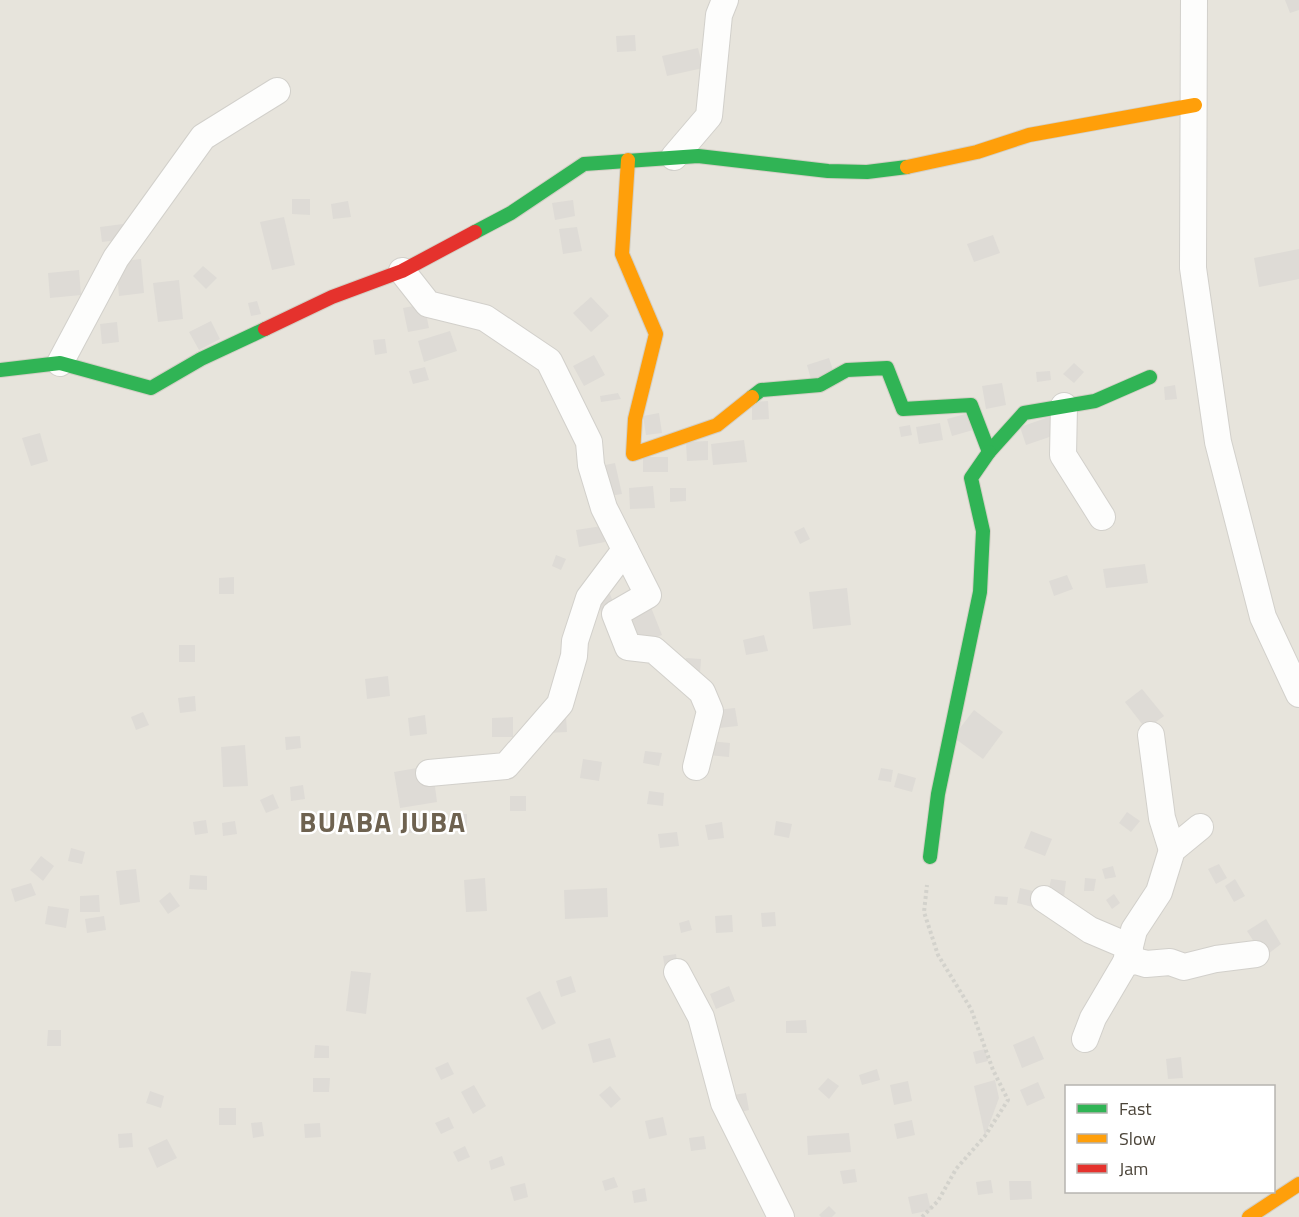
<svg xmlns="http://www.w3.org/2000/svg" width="1299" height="1217" viewBox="0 0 1299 1217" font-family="'Titillium Web',sans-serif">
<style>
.residential{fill:#e7e4dc;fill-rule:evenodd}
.building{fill:#dedbd6}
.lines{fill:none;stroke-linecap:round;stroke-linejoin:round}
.street-casing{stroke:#d2d0cb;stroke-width:28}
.fast-casing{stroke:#d3cfc5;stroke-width:16}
.slow-casing{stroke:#d3cfc5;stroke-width:16}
.jam-casing{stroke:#d3cfc5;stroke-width:16}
.path{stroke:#d3d2cc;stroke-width:4;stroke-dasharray:3 3;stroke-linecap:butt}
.street{stroke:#fdfdfc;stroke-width:26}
.fast{stroke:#30b455;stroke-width:14}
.slow{stroke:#ff9f0a;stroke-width:14}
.jam{stroke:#e5322d;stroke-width:14}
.labels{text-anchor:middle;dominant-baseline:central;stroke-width:5;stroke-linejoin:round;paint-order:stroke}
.district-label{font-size:28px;font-weight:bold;letter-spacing:1.5px;fill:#6e6250;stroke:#fff}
</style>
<rect width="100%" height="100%" fill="#f4f2ee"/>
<path class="residential" d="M0 0H1299V1217H0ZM1066 1086H1274V1192H1066Z"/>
<g class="building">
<polygon points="1285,0 1299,0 1299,10 1290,13"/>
<polygon points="635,35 636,51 617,52 616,36"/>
<polygon points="698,48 703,68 667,76 662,56"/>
<polygon points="292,199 310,199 310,215 292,214"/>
<polygon points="573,200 575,216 555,220 552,203"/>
<polygon points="348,201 351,217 333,219 331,204"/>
<polygon points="284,217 295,265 272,270 260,222"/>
<polygon points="123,224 125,239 102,242 100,227"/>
<polygon points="577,227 582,251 563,254 559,229"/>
<polygon points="993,235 1000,253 974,262 967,244"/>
<polygon points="1299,249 1299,279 1259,287 1254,258"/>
<polygon points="141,259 144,293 119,296 116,262"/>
<polygon points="203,266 217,278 206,289 193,276"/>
<polygon points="79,270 81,295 50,298 48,273"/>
<polygon points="179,280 183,319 158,322 153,283"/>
<polygon points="591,297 609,316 591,332 573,313"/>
<polygon points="257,301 261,314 251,316 248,303"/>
<polygon points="424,304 429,328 408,332 403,308"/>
<polygon points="211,321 220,339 199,350 189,332"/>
<polygon points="117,322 119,342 102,344 100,324"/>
<polygon points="450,331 457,351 424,362 418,341"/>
<polygon points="385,339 387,353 375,355 373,340"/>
<polygon points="594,355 605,375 584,386 573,366"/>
<polygon points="829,358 835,376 812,383 807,365"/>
<polygon points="1074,363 1084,372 1074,383 1063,374"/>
<polygon points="425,367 429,380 413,384 409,371"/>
<polygon points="1050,371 1051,380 1037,382 1036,372"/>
<polygon points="1002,383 1006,405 986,409 982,386"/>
<polygon points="1175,385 1177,399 1165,400 1164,387"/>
<polygon points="618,393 621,399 601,402 600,396"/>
<polygon points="768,401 769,419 752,420 752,402"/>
<polygon points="659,413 662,433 646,435 643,416"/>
<polygon points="969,413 973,430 952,436 947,419"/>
<polygon points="1055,415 1061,433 1026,445 1020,427"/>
<polygon points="940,423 943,440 919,444 916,427"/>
<polygon points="910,425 912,435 901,437 899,427"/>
<polygon points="40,433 48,461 31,466 22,438"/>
<polygon points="744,440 747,462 713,465 711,444"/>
<polygon points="708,441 708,460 687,461 686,442"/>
<rect x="643" y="457" width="25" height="15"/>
<polygon points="615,463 622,494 602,497 596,467"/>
<polygon points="653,486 655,508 630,509 629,488"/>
<polygon points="670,488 686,488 686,501 670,502"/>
<polygon points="602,526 605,542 579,547 576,530"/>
<polygon points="804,527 810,539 800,544 794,532"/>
<polygon points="556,555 566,559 561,570 552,566"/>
<polygon points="1145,564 1148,583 1106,588 1103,569"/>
<polygon points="1067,575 1073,589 1054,596 1049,581"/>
<polygon points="234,577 234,594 219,594 219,578"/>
<polygon points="847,588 851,625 813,629 809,592"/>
<polygon points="610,594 615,607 601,612 597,599"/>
<polygon points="650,605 662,635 639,643 627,614"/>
<polygon points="764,635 768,651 746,655 743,640"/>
<rect x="179" y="645" width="16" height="17"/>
<polygon points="686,658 701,659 700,674 684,673"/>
<polygon points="388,676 390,696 367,699 365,679"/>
<polygon points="1142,689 1164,716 1146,729 1125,702"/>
<polygon points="195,696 196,711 180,713 178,698"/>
<polygon points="735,708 738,726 719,728 716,710"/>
<polygon points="974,710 1003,732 983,759 953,737"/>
<polygon points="143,712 149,725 136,730 131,717"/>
<polygon points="425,715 427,734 410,736 408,718"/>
<polygon points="566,716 567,732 546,733"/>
<polygon points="513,717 513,737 492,737 492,718"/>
<polygon points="300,736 301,748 286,750 285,737"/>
<polygon points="709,741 730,743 729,757 708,755"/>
<polygon points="245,745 248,786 223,787 221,747"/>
<polygon points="645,751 662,753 659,766 643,763"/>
<polygon points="583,759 602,762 599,781 580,778"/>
<polygon points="417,768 419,781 434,779 437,802 400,808 394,772"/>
<polygon points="881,768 893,770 891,782 878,780"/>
<polygon points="898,773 916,778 912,792 894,787"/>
<polygon points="303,785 305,799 291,801 290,787"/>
<polygon points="649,791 664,793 663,806 647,804"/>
<polygon points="273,794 279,808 266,813 260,800"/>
<rect x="510" y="796" width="16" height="15"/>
<polygon points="1127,812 1140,821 1131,832 1119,823"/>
<polygon points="455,814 467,814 467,826 456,826"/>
<polygon points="425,818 426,831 409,833 407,820"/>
<polygon points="206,820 208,833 195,835 193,822"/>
<polygon points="235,821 237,834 223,836 222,823"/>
<polygon points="776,821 792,824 789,838 774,835"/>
<polygon points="722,822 724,838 708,840 705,825"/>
<polygon points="1031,831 1052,839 1045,856 1024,848"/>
<polygon points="677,832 679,846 660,848 658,834"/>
<polygon points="71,848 85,852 82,864 68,861"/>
<polygon points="41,856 54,866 43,881 30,870"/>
<polygon points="1219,864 1227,878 1216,884 1208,869"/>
<polygon points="1113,866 1116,877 1105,879 1102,869"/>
<polygon points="136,869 140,902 120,905 116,871"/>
<polygon points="190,875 207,876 207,890 189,889"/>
<polygon points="485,878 487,911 466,912 464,880"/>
<polygon points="1085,878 1096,879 1094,891 1084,891"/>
<polygon points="1051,879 1066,881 1064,897 1048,894"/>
<polygon points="1235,879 1245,896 1234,902 1225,886"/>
<polygon points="31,883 36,895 15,902 11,889"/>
<polygon points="607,888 608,917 565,919 564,890"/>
<polygon points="1020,888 1037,892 1033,907 1017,903"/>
<polygon points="170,892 180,906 168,914 159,901"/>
<polygon points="1114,894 1120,903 1112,909 1106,900"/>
<polygon points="99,895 100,912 80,912 80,896"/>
<polygon points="995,896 1008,897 1007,905 994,904"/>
<polygon points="48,906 69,909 66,928 45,924"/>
<polygon points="775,912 776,926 762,927 761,913"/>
<polygon points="732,915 733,932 716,933 715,916"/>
<polygon points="104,916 106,930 87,933 85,919"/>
<polygon points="1266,919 1281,944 1264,957 1247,931"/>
<polygon points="689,920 692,930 681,933 679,923"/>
<polygon points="676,954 678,968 665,970 663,956"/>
<polygon points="351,971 371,973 366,1014 346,1011"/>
<polygon points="571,976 576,992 561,997 556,981"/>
<polygon points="729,986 735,1001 716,1009 710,994"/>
<polygon points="540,991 556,1023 542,1030 526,998"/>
<polygon points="806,1020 807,1033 786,1033 786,1021"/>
<polygon points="48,1030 61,1030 61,1046 47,1046"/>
<polygon points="1034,1036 1044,1059 1022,1068 1013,1045"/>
<polygon points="610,1038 616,1057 593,1063 588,1044"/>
<polygon points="315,1045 329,1046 329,1058 314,1058"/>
<polygon points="985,1049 988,1061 976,1064 973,1052"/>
<polygon points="1181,1057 1183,1078 1168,1079 1166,1059"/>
<polygon points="448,1062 454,1074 441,1080 435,1068"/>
<polygon points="877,1069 880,1080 862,1085 859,1075"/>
<polygon points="313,1078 330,1078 329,1092 313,1092"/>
<polygon points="828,1078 839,1086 829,1099 818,1089"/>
<polygon points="995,1080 999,1098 985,1136 974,1086"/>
<polygon points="908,1081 912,1101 894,1105 890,1085"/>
<polygon points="1038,1082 1045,1098 1027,1106 1020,1090"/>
<polygon points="474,1085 486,1106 473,1114 461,1092"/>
<polygon points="610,1086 621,1099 611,1108 599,1095"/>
<polygon points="150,1091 164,1096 161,1108 146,1103"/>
<polygon points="746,1093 749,1110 736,1113 733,1095"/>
<rect x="219" y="1108" width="17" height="17"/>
<polygon points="449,1117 454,1128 441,1134 435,1123"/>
<polygon points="663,1117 667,1135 649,1139 645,1121"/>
<polygon points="912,1120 915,1135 897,1139 894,1124"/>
<polygon points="262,1122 264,1136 253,1138 251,1123"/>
<polygon points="320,1123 321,1137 305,1138 304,1124"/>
<polygon points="132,1133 133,1147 119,1148 118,1134"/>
<polygon points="849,1133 851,1152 808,1155 807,1136"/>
<polygon points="704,1136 706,1149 691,1151 689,1138"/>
<polygon points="167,1139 177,1158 157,1168 148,1148"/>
<polygon points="465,1146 470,1157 458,1162 453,1152"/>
<polygon points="502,1156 505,1165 491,1170 489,1161"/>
<polygon points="855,1169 857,1182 843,1184 840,1171"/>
<polygon points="614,1177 618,1187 605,1191 602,1181"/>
<polygon points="991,1180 993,1193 978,1195 976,1182"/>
<polygon points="1009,1181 1031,1181 1032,1199 1010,1200"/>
<polygon points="525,1183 528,1197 514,1201 510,1187"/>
<polygon points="645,1188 647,1201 634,1203 632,1191"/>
<polygon points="927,1193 931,1210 912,1214 908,1197"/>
<polygon points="829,1206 836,1213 832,1217 821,1217 819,1215"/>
</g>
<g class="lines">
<defs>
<g id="street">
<polyline points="1194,0 1193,268 1218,442 1263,617 1299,694"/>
<polyline points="674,157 709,116 719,15 725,0"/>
<polyline points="402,271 428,304 485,318 549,361 589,442 591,465 604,508 648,595 615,614 628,647 654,650 702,692 710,711 696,767"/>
<polyline points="60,363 116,258 203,137 277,91"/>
<polyline points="1064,406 1063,455 1102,517"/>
<polyline points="1151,735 1162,818 1172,850"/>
<polyline points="429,773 506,766 560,704 574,656 575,641 589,598 625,550"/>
<polyline points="1044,899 1090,930 1130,947"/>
<polyline points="1126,962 1136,961 1146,964 1170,962 1184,967 1216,959 1256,954"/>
<polyline points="677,972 701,1017 724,1103 781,1217"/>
<polyline points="1085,1039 1093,1018 1126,962 1134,930 1159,892 1172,850 1200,827"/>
</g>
<g id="fast">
<polyline points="475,232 511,213 584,164 698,156 828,171 867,172 907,167"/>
<polyline points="0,370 60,363 151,388 201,359 265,329"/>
<polyline points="752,397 761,390 820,385 847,370 887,368 903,409 971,405 989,452 1024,413 1095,401 1150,377"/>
<polyline points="930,857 938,794 980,592 983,531 971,478 989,452"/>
</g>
<g id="slow">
<polyline points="628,160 622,254 656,334 635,419 633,454 717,425 752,397"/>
<polyline points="907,167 977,152 1029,135 1195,105"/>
<polyline points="1249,1217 1299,1184"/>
</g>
<polyline id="jam" points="265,329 332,297 402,271 475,232"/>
</defs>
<use href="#street" class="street-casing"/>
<use href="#fast" class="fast-casing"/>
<use href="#slow" class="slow-casing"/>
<use href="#jam" class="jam-casing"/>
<polyline class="path" points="922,1217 938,1201 956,1169 985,1136 1008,1100 993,1070 971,1009 938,955 924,912 927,885"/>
<use href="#street" class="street"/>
<use href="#fast" class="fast"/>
<use href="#slow" class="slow"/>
<use href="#jam" class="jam"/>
</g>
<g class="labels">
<g class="district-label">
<text x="383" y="821">BUABA JUBA</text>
</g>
</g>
<rect x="1065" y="1085" width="210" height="108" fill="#ffffff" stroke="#b7b4b0" stroke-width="1.5"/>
<rect x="1077" y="1104" width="30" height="9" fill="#30b455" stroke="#b7b4b0" stroke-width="1.5"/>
<text x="1119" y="1115" font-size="18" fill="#4b4439">Fast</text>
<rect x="1077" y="1134" width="30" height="9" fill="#ff9f0a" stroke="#b7b4b0" stroke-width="1.5"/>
<text x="1119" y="1145" font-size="18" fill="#4b4439">Slow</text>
<rect x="1077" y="1164" width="30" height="9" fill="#e5322d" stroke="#b7b4b0" stroke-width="1.5"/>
<text x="1119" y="1175" font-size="18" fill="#4b4439">Jam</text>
</svg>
